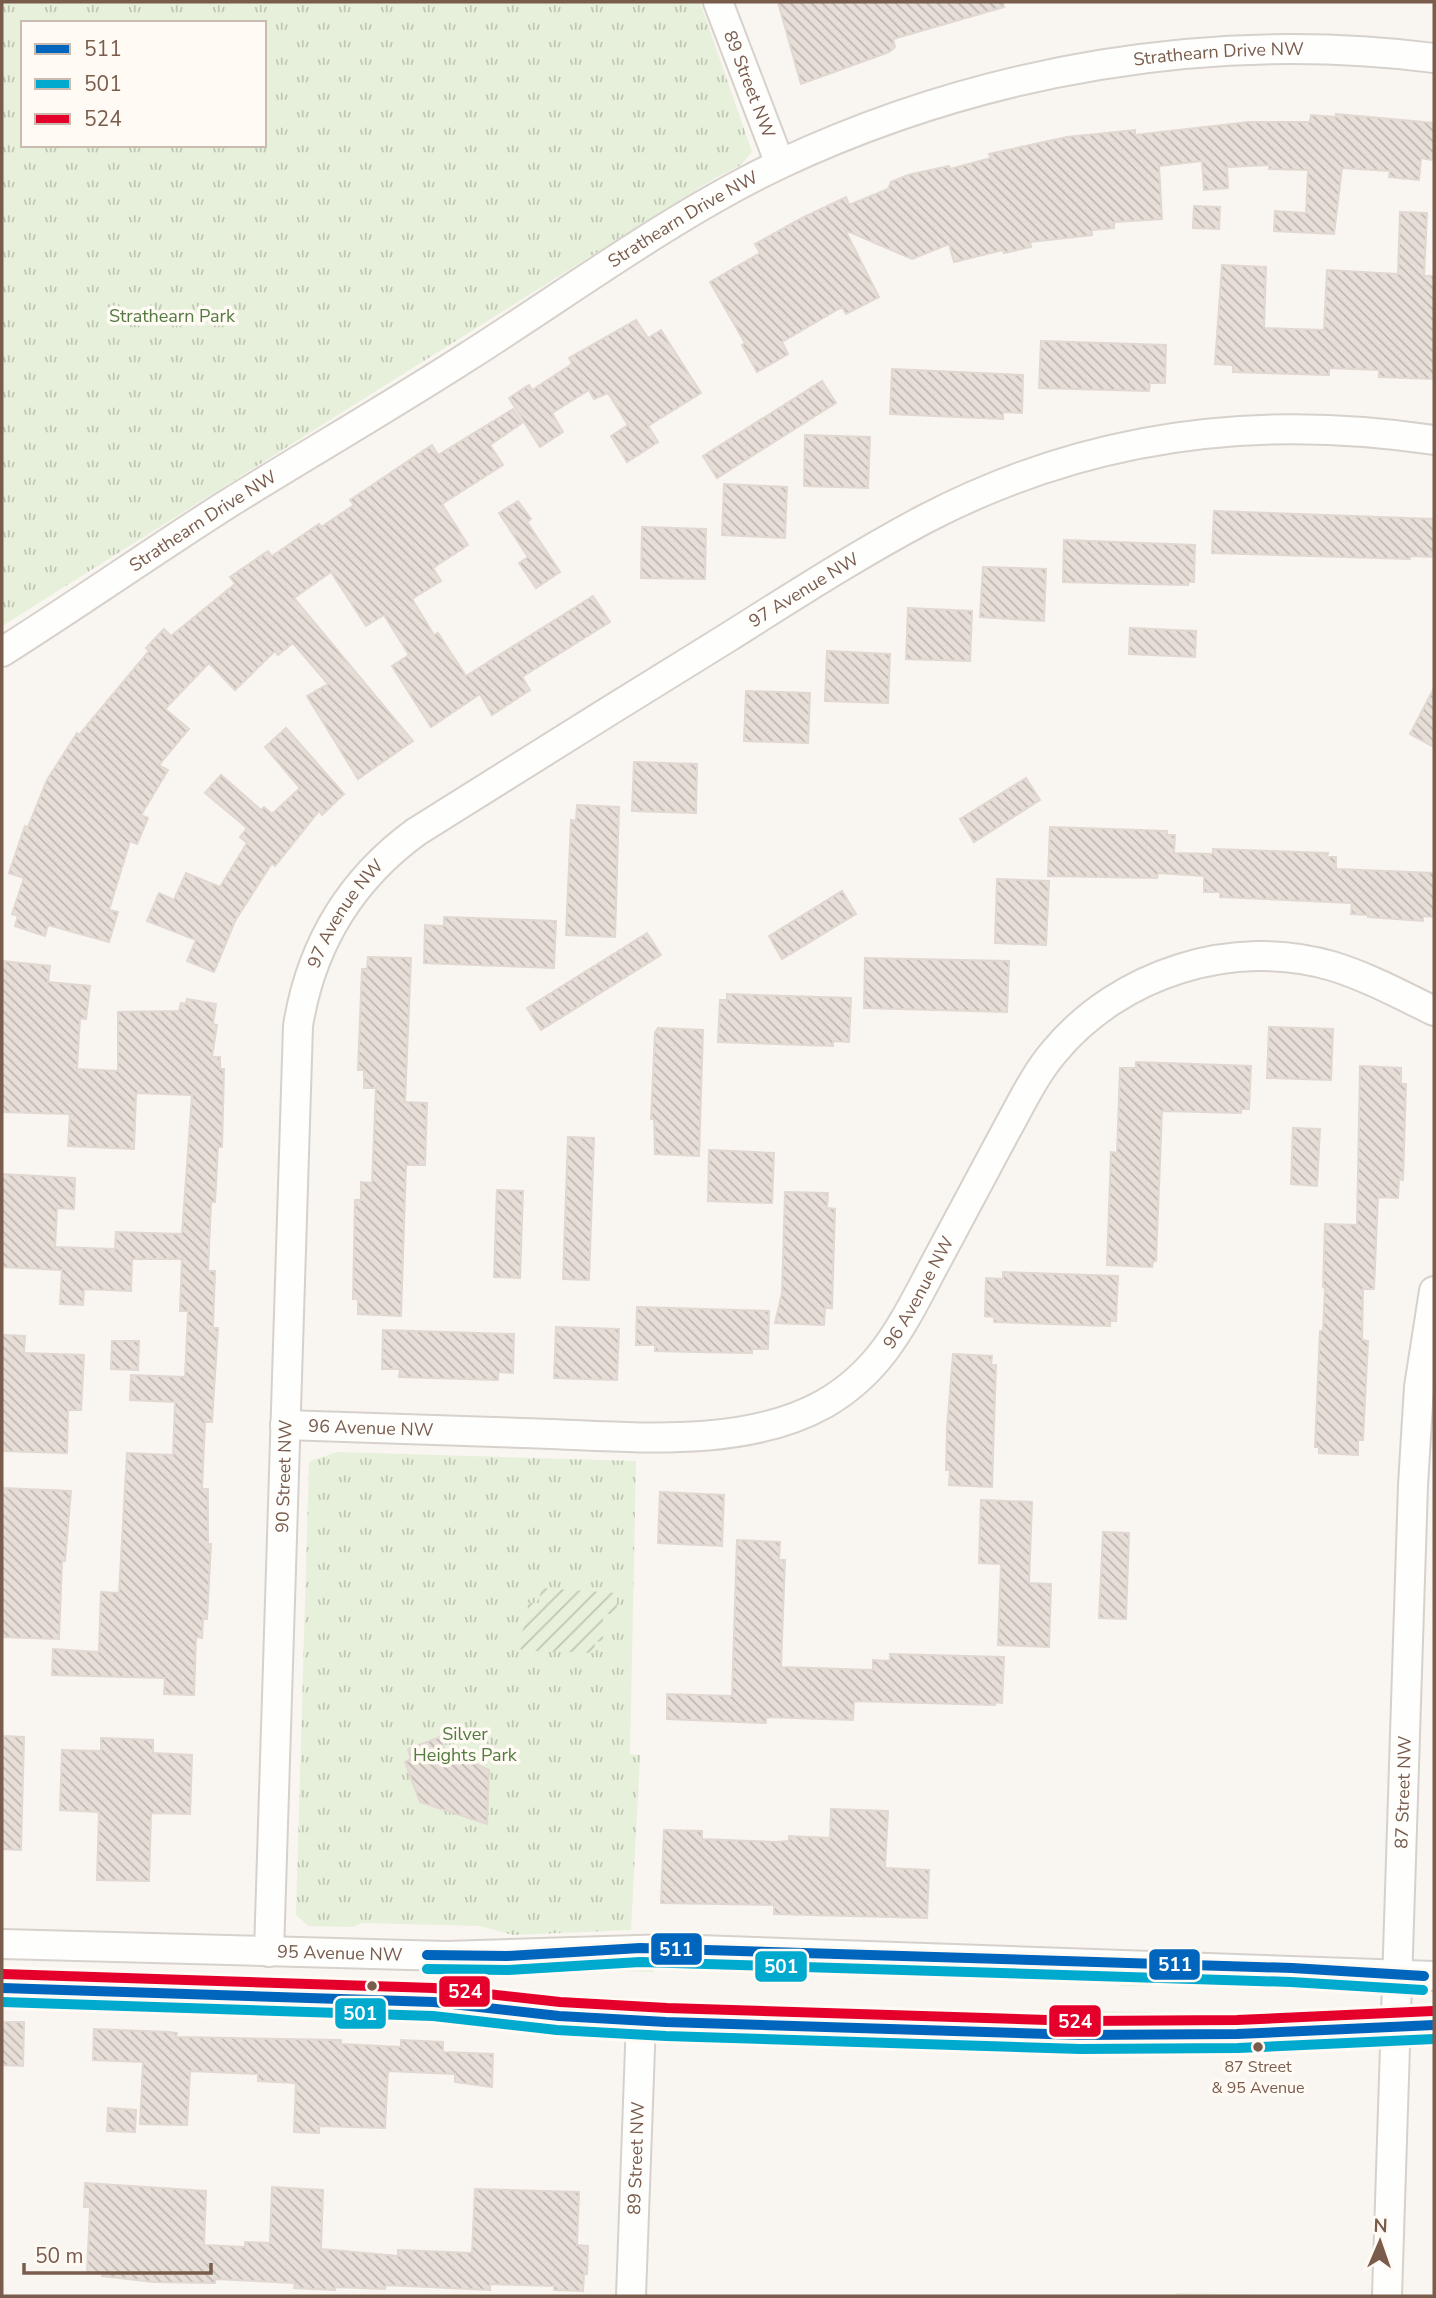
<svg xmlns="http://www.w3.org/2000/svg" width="1436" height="2298" viewBox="0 0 1436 2298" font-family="'Nunito Sans',sans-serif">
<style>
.grass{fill:#e7f0db}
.park{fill:url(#park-tufts);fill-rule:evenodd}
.garden{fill:url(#garden-furrows)}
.building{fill:url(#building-back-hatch);stroke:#e2d8d2;stroke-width:2}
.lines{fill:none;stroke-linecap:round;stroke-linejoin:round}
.minor-casing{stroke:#d7d1cb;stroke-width:32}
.minor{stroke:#fefefd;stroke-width:28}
.bus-1-casing{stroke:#fffaf3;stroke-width:16}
.bus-2-casing{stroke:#fffaf3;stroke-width:16}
.bus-3-casing{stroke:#fffaf3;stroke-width:16}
.bus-1{stroke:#0065bd;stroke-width:10}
.bus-2{stroke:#00a9ce;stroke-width:10}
.bus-3{stroke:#e4002b;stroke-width:10}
.bus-dot{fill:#7a5c4d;stroke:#fffaf3;stroke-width:2.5}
.labels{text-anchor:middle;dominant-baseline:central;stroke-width:7;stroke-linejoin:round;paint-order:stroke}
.bus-label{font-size:16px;fill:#7a5c4d;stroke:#fffaf3}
.street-label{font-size:18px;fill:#7a5c4d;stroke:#fffaf3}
.park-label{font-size:18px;fill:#537a41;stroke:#fffaf3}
.line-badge{stroke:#fffaf3;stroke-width:2.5}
.badge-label{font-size:19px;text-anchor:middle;font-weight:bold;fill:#fff}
</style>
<defs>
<pattern id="park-tufts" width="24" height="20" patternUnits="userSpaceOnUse" patternTransform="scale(1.75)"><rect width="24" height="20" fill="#e7f0db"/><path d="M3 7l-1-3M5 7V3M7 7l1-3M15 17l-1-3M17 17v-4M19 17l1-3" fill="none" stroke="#c0c6b4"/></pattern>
<pattern id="garden-furrows" width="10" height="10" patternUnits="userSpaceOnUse" patternTransform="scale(1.75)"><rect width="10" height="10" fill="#e7f0db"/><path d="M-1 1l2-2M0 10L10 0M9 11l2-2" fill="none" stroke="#c0c6b4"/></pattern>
<pattern id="building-back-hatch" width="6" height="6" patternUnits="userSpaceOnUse" patternTransform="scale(1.75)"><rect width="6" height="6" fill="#e6ded7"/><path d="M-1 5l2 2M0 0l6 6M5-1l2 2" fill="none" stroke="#bfb7b1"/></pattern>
</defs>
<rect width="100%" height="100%" fill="#f9f5f0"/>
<g class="grass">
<polygon points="655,1959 654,1972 550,1969 550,1963"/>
<polygon points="1120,1973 1332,1986 1120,1986"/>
<polygon points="480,1994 627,1997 627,2010"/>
<polygon points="1094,2011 1152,2012 1152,2018 1094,2024"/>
</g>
<g class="park">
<path d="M2 2H700L752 152 741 165 715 178 2 626ZM23 23H264V145H23Z"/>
<polygon points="337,1452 636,1461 630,1754 640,1755 631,1930 513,1935 480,1926 362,1923 353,1927 309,1926 296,1915 309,1464 310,1461"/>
<polygon points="1176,2293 1294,2296 1176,2296"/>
</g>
<polygon class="garden" points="541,1588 617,1593 617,1614 603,1614 603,1641 595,1642 594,1653 535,1651 526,1655 517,1645 527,1619 528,1603 539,1603"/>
<g class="building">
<polygon points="778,2 1003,2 1004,7 893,39 895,47 889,52 801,84"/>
<polygon points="1336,114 1434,123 1434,150 1433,160 1421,158 1419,180 1389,177 1390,171 1342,168 1334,234 1274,231 1275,211 1306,213 1308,170 1269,169 1269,165 1227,167 1228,188 1204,190 1202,161 1159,166 1162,219 1114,222 1114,228 1092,230 1092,235 1030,242 1031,247 1004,253 1003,250 954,262 949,244 912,259 845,230 879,297 846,314 842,307 782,342 788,354 757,372 742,345 745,343 710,282 760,253 755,244 802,218 846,197 849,205 888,189 891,182 908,175 949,166 950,169 991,158 989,154 1067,137 1135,130 1135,135 1249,122 1310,122 1311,115 1336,117"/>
<polygon points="1194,206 1220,207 1219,229 1193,228"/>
<polygon points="1400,212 1427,213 1424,276 1434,276 1434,379 1379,377 1379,370 1329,368 1329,375 1233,372 1233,365 1215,364 1222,265 1266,267 1264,328 1324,330 1327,270 1398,274"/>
<polygon points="636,320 648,338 661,330 701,393 648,426 658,442 627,462 611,436 628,425 608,393 594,399 589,390 552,413 563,432 540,447 509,398 529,385 532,390 572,364 569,358"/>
<polygon points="1041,341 1166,345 1165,383 1150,383 1149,391 1039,388"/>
<polygon points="892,369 1023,375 1022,413 1003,412 1003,419 890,414"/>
<polygon points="822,381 836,403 717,478 703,456"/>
<polygon points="513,409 522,423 490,445 503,465 442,504 468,545 433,568 441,581 412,599 434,635 438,633 466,676 593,596 610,622 522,677 530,690 492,715 480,694 431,727 392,666 409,655 384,615 366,626 331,572 294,598 413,741 358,779 307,696 328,684 293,643 278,655 275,651 235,690 209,663 165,709 189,729 159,765 168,770 141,815 148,818 137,844 130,841 109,910 118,912 109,942 48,925 45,936 15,926 18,916 12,914 24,878 9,873 25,826 28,827 47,780 77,733 79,735 149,651 146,648 164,629 171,636 235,584 230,577 268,551 272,556 319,524 321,527 354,505 350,500 432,445 438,455"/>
<polygon points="805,435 870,437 868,488 804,486"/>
<polygon points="724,484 787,487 785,538 722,535"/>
<polygon points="518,501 531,519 527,522 560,572 536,588 519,563 528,557 499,513"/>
<polygon points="1214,511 1434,519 1434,557 1410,556 1410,559 1212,553"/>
<polygon points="642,527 706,529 705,579 641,578"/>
<polygon points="1064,540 1195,545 1194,582 1188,582 1188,585 1063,582"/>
<polygon points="983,567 1046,569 1044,621 980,617"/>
<polygon points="908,608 972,611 970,661 906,659"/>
<polygon points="1130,628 1196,631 1195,657 1129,654"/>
<polygon points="827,651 890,654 888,703 825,701"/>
<polygon points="1434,688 1434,747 1410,734"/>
<polygon points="746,691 810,693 808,743 744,741"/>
<polygon points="286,728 344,794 322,815 319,811 275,866 272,863 235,921 214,972 187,961 196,940 147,921 159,893 174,900 186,873 220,887 247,843 240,837 247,828 205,793 221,775 261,810 264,807 272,814 300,788 265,747"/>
<polygon points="634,762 697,764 696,813 632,811"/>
<polygon points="1026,778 1040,800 974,842 960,819"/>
<polygon points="577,805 619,807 615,937 566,935 571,820 576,821"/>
<polygon points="1050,827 1167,831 1167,835 1175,835 1174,853 1213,854 1213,849 1328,853 1327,857 1336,857 1336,869 1434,873 1434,917 1423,916 1423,921 1368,917 1368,915 1351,914 1352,903 1220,897 1220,892 1204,892 1204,876 1158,873 1157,878 1048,876"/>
<polygon points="997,879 1049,881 1046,945 995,943"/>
<polygon points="842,891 856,914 782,959 769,936"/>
<polygon points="444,917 556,921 554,968 424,963 425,925 444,926"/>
<polygon points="647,933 661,955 541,1030 527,1008"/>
<polygon points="368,957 411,958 405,1102 427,1103 425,1165 406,1165 401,1316 358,1314 358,1299 353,1299 355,1200 361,1200 361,1182 372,1183 376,1088 364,1088 364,1070 358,1070 362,969 367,969"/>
<polygon points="865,958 1009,961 1007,1012 864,1008"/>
<polygon points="2,961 50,966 48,982 90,986 86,1019 80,1018 77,1069 118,1071 118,1012 179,1011 181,1003 186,1004 187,999 216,1004 213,1024 217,1025 212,1057 220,1057 220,1069 224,1069 223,1110 222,1147 218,1147 215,1202 211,1202 208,1271 215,1271 213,1328 218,1328 212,1422 205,1422 202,1489 208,1489 208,1544 211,1544 207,1619 203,1619 202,1638 196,1637 194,1695 164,1694 165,1678 52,1675 53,1649 99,1652 101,1592 119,1593 127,1453 173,1455 175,1402 130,1400 131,1375 185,1377 188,1311 180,1311 182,1259 132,1259 131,1291 84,1289 83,1305 60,1304 62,1270 2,1267 2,1174 75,1178 74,1209 57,1208 55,1247 115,1249 116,1232 182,1234 192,1095 136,1093 134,1149 68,1146 70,1114 2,1112"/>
<polygon points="727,994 851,998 849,1042 833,1041 833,1046 718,1042 720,1000 727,1000"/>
<polygon points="1269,1027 1333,1029 1331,1080 1267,1078"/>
<polygon points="658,1028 703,1030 699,1156 655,1154 654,1119 651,1119 655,1032"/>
<polygon points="1136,1062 1251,1066 1249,1109 1241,1109 1241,1113 1162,1111 1156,1261 1153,1261 1152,1267 1107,1265 1111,1152 1117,1153 1120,1068 1136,1068"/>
<polygon points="1360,1066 1401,1068 1401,1084 1406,1084 1403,1180 1399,1179 1398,1198 1378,1197 1374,1289 1363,1289 1362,1340 1368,1341 1363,1440 1358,1440 1358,1455 1319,1453 1319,1447 1315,1447 1320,1331 1323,1331 1325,1287 1323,1287 1325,1224 1357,1225"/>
<polygon points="1293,1128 1320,1129 1317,1186 1291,1184"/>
<polygon points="568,1137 594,1138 589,1280 563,1279"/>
<polygon points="709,1150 774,1153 772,1203 708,1201"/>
<polygon points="497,1190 523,1191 520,1278 494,1277"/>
<polygon points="785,1192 828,1193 827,1208 835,1209 832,1308 825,1308 824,1325 775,1323 782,1293"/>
<polygon points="1003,1272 1118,1276 1116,1321 1110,1321 1110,1326 994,1322 994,1317 985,1316 986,1278 1003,1279"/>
<polygon points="637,1307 769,1311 768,1349 752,1349 752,1353 696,1352 655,1351 655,1345 636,1345"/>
<polygon points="556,1327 619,1329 617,1380 554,1378"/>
<polygon points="383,1330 514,1334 513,1373 498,1372 498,1380 399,1377 400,1369 382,1369"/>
<polygon points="2,1335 25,1336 24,1353 84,1355 81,1410 68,1410 67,1453 2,1451"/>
<polygon points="112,1341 139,1341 138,1370 111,1369"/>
<polygon points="953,1354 992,1356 991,1365 996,1365 992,1487 949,1485 950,1470 946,1470 947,1428"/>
<polygon points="2,1488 71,1491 65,1561 62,1561 59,1639 2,1637"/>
<polygon points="660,1492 724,1495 722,1546 658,1543"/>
<polygon points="981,1500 1032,1502 1029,1583 1051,1584 1049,1647 998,1645 1001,1564 979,1563"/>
<polygon points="1103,1532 1129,1533 1126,1619 1099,1618"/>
<polygon points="737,1540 780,1542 779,1560 785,1560 781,1667 873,1670 873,1660 890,1661 890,1654 1004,1657 1002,1703 995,1702 995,1705 854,1701 853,1720 766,1717 766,1723 667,1719 667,1694 732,1696"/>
<polygon points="2,1736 24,1737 21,1850 2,1849"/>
<polygon points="440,1737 445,1750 489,1770 487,1824 420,1802 405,1762 411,1759 408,1749"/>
<polygon points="101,1738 153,1740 153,1753 192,1755 190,1814 151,1813 149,1881 97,1880 99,1812 60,1810 62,1750 101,1751"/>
<polygon points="831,1809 888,1811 885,1868 929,1870 927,1918 774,1914 774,1905 661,1903 664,1830 702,1831 702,1839 776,1842 789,1841 789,1836 830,1838"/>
<polygon points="2,2022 24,2022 23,2066 2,2065"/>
<polygon points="94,2029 169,2032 177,2033 176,2037 341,2040 341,2044 401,2047 401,2040 443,2042 443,2052 493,2054 492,2087 455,2082 455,2074 388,2071 385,2128 319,2126 319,2133 294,2132 296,2083 258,2081 258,2074 190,2071 187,2125 140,2124 143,2062 93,2060"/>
<polygon points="108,2108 136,2110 135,2132 107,2131"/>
<polygon points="85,2183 206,2191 204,2245 245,2247 245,2242 270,2243 272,2187 323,2190 321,2249 398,2256 398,2250 472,2253 475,2189 579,2192 577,2245 588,2246 587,2274 584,2274 583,2291 554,2290 554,2286 490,2284 490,2290 386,2285 385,2289 335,2287 335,2290 294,2288 295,2283 215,2279 215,2283 154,2282 102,2276 102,2273 87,2273 90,2207 84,2207"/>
</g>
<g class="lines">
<defs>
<g id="minor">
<path id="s1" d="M718 2 780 164"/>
<path id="s2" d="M2 652C78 604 152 552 229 503 308 454 389 407 467 357 568 293 673 215 780 164 983 69 1212 30 1434 58"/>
<path id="s3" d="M285 1425C364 1428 443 1430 522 1433 617 1435 738 1452 824 1404 885 1369 906 1317 938 1258 961 1215 984 1172 1007 1129 1021 1104 1035 1074 1054 1052 1119 973 1234 937 1332 966 1368 977 1401 995 1434 1011"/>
<path id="s4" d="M2 1944 446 1956 670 1949 1434 1976"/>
<path id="s5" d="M269 1952 298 1026C311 945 349 881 416 832 519 767 623 702 727 638 792 597 857 555 925 519 1086 435 1256 413 1434 440"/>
<polyline points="2,1988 434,2002 559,2016 666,2022 1080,2035 1237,2034 1434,2025"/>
<path id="s6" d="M631 2296 641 2020"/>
<path id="s7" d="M1387 2296 1413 1485 1419 1387 1434 1291"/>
</g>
</defs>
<use href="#minor" class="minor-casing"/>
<use href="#minor" class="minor"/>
<defs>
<g id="bus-1">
<polyline points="427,1955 507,1956 640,1948 1292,1968 1424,1976"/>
<polyline points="2,1988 434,2002 559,2016 666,2022 1080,2035 1237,2034 1434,2025"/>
</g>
<g id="bus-2">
<polyline points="427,1969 508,1970 640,1962 1291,1982 1423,1990"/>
<polyline points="2,2002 433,2016 557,2030 666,2036 1080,2049 1238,2048 1434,2039"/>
</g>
<polyline id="bus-3" points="2,1974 434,1988 560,2002 667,2008 1080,2021 1237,2020 1433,2011"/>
</defs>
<use href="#bus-1" class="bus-1-casing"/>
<use href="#bus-2" class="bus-2-casing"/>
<use href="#bus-3" class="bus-3-casing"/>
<use href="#bus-1" class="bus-1"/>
<use href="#bus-2" class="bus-2"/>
<use href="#bus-3" class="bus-3"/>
</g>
<g class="bus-dot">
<circle cx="372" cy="1986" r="6"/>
<circle cx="1258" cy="2047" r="6"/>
</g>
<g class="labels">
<g class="bus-label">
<text x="1258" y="2067">87 Street<tspan x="1258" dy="21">&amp; 95 Avenue</tspan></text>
</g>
<g class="street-label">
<text stroke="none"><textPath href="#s2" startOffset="1374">Strathearn Drive NW</textPath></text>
<text stroke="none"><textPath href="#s1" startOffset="88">89 Street NW</textPath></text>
<text stroke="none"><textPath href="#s2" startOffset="807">Strathearn Drive NW</textPath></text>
<text stroke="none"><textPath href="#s2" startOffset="240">Strathearn Drive NW</textPath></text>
<text stroke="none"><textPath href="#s5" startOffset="1617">97 Avenue NW</textPath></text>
<text stroke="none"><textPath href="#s5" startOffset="1050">97 Avenue NW</textPath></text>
<text stroke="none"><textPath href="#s3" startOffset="693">96 Avenue NW</textPath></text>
<text stroke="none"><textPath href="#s3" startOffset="86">96 Avenue NW</textPath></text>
<text stroke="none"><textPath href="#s5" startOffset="476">90 Street NW</textPath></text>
<text stroke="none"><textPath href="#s7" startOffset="504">87 Street NW</textPath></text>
<text stroke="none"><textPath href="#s4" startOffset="338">95 Avenue NW</textPath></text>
<text stroke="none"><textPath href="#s6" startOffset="138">89 Street NW</textPath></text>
</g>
<g class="park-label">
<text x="172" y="316">Strathearn Park</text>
<text x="465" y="1734">Silver<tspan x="465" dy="21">Heights Park</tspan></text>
</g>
</g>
<g class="line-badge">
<rect x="650" y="1932" width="53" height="34" rx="7" fill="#0065bd"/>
<rect x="1148" y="1948" width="53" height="33" rx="7" fill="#0065bd"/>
<rect x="754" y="1950" width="54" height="33" rx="7" fill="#00a9ce"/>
<rect x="438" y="1975" width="53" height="33" rx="7" fill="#e4002b"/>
<rect x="334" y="1997" width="53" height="33" rx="7" fill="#00a9ce"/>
<rect x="1048" y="2004" width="54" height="34" rx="7" fill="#e4002b"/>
</g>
<g class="badge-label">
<text x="676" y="1956">511</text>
<text x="1175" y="1971">511</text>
<text x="781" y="1973">501</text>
<text x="465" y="1998">524</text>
<text x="360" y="2020">501</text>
<text x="1075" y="2028">524</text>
</g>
<rect width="1436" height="2298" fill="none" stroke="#7a5c4d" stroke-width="7"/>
<rect x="21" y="21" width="245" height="126" fill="#fffaf3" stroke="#cabbb1" stroke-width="2"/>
<rect x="35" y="44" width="35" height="10" fill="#0065bd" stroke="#cabbb1" stroke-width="2"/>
<text x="84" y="56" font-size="21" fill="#7a5c4d">511</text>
<rect x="35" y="79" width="35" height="10" fill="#00a9ce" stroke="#cabbb1" stroke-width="2"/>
<text x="84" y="91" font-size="21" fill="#7a5c4d">501</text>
<rect x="35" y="114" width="35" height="10" fill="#e4002b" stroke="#cabbb1" stroke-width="2"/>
<text x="84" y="126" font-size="21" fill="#7a5c4d">524</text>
<g transform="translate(1380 2242) rotate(2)" stroke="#fffaf3" stroke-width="5" paint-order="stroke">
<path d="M0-5L12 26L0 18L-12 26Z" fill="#7a5c4d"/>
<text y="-10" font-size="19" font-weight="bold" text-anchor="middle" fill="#7a5c4d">N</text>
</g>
<path d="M24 2263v10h187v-10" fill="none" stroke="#7a5c4d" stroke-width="3.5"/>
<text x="35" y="2263" font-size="21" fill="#7a5c4d" stroke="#fffaf3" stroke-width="5" paint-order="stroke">50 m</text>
</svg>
